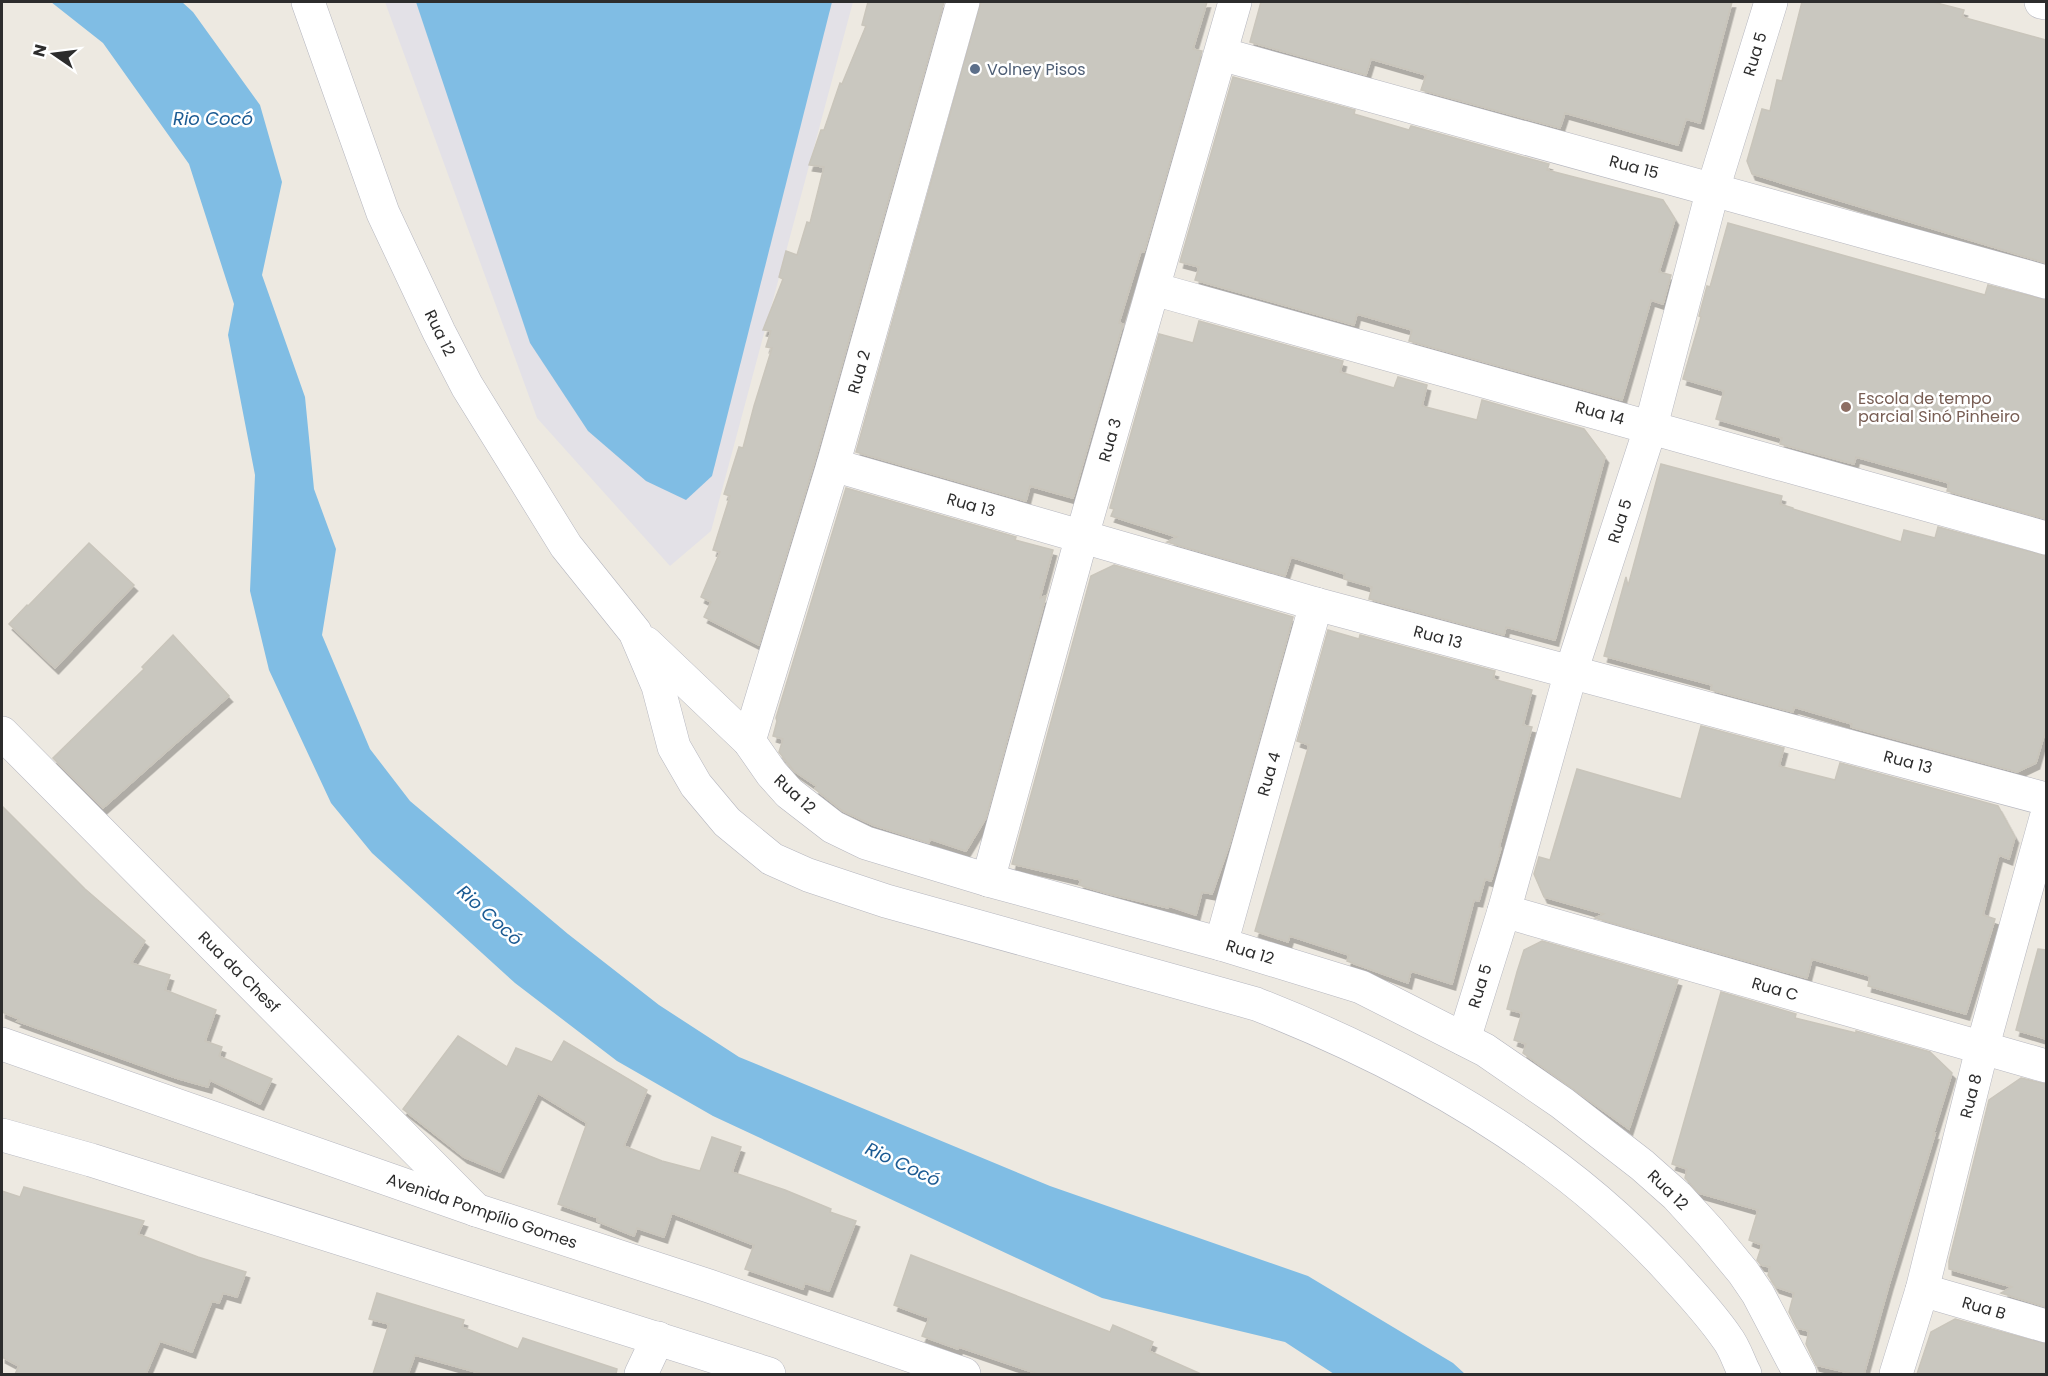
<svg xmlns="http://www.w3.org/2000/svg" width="2048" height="1376" viewBox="0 0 2048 1376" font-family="Poppins,sans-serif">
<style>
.industrial{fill:#e3e1e7}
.water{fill:#80bde4}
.building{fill:#c9c7bf;stroke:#c9c5bb;stroke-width:1.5;filter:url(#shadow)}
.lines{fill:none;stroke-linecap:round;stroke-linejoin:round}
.minor-casing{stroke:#b5b6bf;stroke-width:34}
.secondary-casing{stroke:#b5b6bf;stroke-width:34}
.minor{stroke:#fff;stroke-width:33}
.secondary{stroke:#fff;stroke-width:33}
.service-dot{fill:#5c6f8a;stroke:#fff;stroke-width:2}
.education-dot{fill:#8d6e63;stroke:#fff;stroke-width:2}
.labels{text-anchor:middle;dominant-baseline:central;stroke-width:5;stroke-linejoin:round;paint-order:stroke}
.street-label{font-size:16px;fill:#2d2d2d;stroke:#fff}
.service-label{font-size:16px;fill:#4e5e75;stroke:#fff;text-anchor:start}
.education-label{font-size:16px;fill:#785e54;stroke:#fff;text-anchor:start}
.water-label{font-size:18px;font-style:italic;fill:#1c5b93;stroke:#fff}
</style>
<defs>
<filter id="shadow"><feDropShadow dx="3.5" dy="6" stdDeviation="0" flood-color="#0004"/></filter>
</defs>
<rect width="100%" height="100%" fill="#ede9e1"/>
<polygon class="industrial" points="385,2 853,2 711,531 670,566 537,418"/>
<g class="water">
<polygon points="51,2 182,2 193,12 260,105 282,182 262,275 305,397 314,489 336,549 322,635 370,749 410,801 568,934 659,1005 739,1057 1050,1186 1308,1276 1453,1363 1465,1374 1334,1374 1285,1342 1102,1298 713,1116 617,1061 515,983 372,853 331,803 269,670 250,591 255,475 228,335 234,304 189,164 103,43"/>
<polygon points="416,2 832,2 712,476 686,500 646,481 588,431 530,343"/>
</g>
<g class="building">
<polygon points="868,2 944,2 815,460 759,645 704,617 711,602 701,597 720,552 713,550 730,496 724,494 739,447 743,448 754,406 772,348 766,347 771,331 763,330 783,279 779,277 786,251 797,255 807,222 810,223 824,167 809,165 821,130 824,130 840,83 842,84 866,26 862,25"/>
<polygon points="981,2 1207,2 1193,49 1202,51 1144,252 1141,251 1119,323 1123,324 1073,498 1030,486 1026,501 856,452"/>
<polygon points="1261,2 1460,2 1468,4 1469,2 1732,2 1700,123 1686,119 1678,145 1565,113 1560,128 1421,90 1426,75 1371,59 1366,75 1250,42"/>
<polygon points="1802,2 1933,2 1964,10 1962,17 2046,40 2046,263 1752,174 1747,161 1762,109 1770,111 1777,80 1782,81"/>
<polygon points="1233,77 1355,110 1354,114 1409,130 1411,126 1549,164 1547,170 1663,200 1675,219 1659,272 1671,275 1663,304 1651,300 1622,400 1409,341 1412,330 1357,314 1354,325 1195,280 1199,267 1180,262"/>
<polygon points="1728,223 1985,295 1988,285 2046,300 2046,519 1947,491 1949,483 1856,457 1854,464 1780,444 1782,438 1716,419 1724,391 1683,379 1701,317 1699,316 1707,286 1710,287"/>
<polygon points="1199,321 1343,361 1340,372 1370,381 1394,388 1398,377 1427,385 1422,406 1477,420 1482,400 1584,429 1605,457 1555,640 1506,627 1504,635 1369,599 1372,587 1344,579 1345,574 1291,557 1285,576 1167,542 1177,537 1111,516 1114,509 1110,508 1159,334 1193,343"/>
<polygon points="1661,464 1782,496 1780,504 1793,508 1793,509 1901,542 1904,530 1935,538 1938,527 2046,556 2046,729 2036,763 2017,772 1851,727 1852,724 1794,707 1793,712 1711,690 1712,685 1604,656 1626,577 1628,586"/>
<polygon points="846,488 1016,537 1015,540 1053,550 1040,598 1046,596 986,818 966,851 930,839 929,843 873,825 843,811 815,789 816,786 794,771 779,752 783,739 773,736 777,721 776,718"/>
<polygon points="89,543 134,585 55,668 9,624 27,605 28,606"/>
<polygon points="1114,565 1293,617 1230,843 1212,894 1202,892 1196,915 1169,906 1168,908 1109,894 1079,885 1081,880 1012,864 1091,576"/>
<polygon points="1328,630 1359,639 1360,635 1495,671 1493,679 1532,690 1523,725 1532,727 1499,847 1501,848 1491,881 1485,879 1479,901 1474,900 1452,984 1411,971 1408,983 1347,961 1349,955 1290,936 1288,942 1255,931 1309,745 1297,741"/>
<polygon points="173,635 229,696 103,808 53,758 144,669 142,667"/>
<polygon points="1701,726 1784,748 1779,766 1835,780 1840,763 1998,806 2015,837 2009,859 1999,855 1983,915 1995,919 1966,1014 1868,986 1870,976 1812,959 1807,978 1595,918 1604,914 1544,897 1534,874 1539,857 1550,860 1577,769 1681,799"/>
<polygon points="2,806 85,889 145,941 131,963 170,975 165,990 216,1010 205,1041 222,1047 219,1056 272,1079 260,1104 210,1080 208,1087 176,1078 17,1021 19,1019 2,1012"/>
<polygon points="1542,941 1678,980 1629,1129 1523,1053 1526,1044 1514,1040 1522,1013 1507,1009 1517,972 1524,950"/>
<polygon points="2038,949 2046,950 2046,1039 2016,1030"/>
<polygon points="1721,992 1796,1014 1795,1018 1856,1033 1856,1031 1930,1052 1952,1073 1933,1135 1935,1134 1889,1285 1864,1374 1854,1374 1816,1365 1806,1344 1809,1331 1797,1328 1789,1312 1794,1293 1776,1287 1768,1275 1770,1267 1761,1265 1757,1260 1762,1245 1749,1240 1758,1210 1699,1193 1685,1178 1687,1169 1672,1164"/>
<polygon points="458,1036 507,1067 516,1048 552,1062 564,1041 647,1090 624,1146 662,1161 700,1171 712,1137 741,1147 732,1172 785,1190 831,1209 830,1212 856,1221 829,1291 805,1283 803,1289 745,1269 754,1245 672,1213 664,1237 637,1228 634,1236 597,1221 598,1218 558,1204 587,1123 538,1093 500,1172 464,1157 403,1109"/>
<polygon points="2021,1078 2046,1084 2046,1307 2001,1293 2012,1287 1949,1269 1949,1261 1989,1100"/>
<polygon points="24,1187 144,1221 138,1234 198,1257 246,1272 237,1297 223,1293 219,1303 212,1301 192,1352 160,1341 146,1374 15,1374 19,1366 2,1357 2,1191 20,1197"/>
<polygon points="911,1255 1110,1332 1113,1325 1153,1342 1149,1351 1201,1374 1038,1374 959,1347 958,1349 922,1336 929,1318 894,1305"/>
<polygon points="377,1293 464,1320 462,1327 518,1349 523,1338 617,1369 616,1374 483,1374 415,1355 408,1374 373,1374 389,1324 369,1319"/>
<polygon points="1955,1319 2046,1344 2046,1374 1917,1374 1931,1332"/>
</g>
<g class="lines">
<defs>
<g id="minor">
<path d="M308 2 383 213 439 332 467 386 566 546 635 632 658 686 674 747 696 785 727 822 772 859 808 875 886 901 1256 1004C1409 1064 1557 1147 1669 1269 1689 1291 1710 1313 1727 1338 1735 1348 1739 1363 1745 1374"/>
<polyline points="2041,2 2046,3"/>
<polyline points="1221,54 2046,282"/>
<polyline points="1154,289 2046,538"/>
<polyline points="833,465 1316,604 2046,799"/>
<polyline points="646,643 749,741 772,774 789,793 833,827 866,843 988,880 1221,944 1361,987 1485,1050 1562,1103 1642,1165 1677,1196 1710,1232 1743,1272 1758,1294 1800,1374"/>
<polyline points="2,733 476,1210"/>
<polyline points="749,741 833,465 963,2"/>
<polyline points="988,880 1082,536 1235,2"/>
<polyline points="1504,911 2046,1066"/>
<polyline points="1221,944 1316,604"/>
<polyline points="1464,1039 1504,911 1571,672 1651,426 1713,189 1771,2"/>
<polyline points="1922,1290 2046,1326"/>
<polyline points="641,1374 658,1338"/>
<polyline points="1896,1374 1922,1290 1982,1049 2046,818"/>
</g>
<g id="secondary">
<polyline points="2,1044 476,1210 709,1286 964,1374"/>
<polyline points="2,1135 91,1160 769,1374"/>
</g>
</defs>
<use href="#minor" class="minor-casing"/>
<use href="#secondary" class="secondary-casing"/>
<use href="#minor" class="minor"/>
<use href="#secondary" class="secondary"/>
</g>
<circle class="service-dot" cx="975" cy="69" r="6"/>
<circle class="education-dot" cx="1846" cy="407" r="6"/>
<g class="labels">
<g class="street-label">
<text transform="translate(1755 54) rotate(-73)">Rua 5</text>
<text transform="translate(1634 167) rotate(15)">Rua 15</text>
<text transform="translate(440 333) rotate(64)">Rua 12</text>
<text transform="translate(859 372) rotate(-74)">Rua 2</text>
<text transform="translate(1600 413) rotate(15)">Rua 14</text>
<text transform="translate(1110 440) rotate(-74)">Rua 3</text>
<text transform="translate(971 505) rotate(16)">Rua 13</text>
<text transform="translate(1620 521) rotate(-72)">Rua 5</text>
<text transform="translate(1438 637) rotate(15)">Rua 13</text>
<text transform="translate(1908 762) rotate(15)">Rua 13</text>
<text transform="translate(1269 774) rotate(-74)">Rua 4</text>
<text transform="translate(795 794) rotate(42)">Rua 12</text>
<text transform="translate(1250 952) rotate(17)">Rua 12</text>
<text transform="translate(239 972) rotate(45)">Rua da Chesf</text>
<text transform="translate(1480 986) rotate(-73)">Rua 5</text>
<text transform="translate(1775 989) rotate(16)">Rua C</text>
<text transform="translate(1971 1096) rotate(-76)">Rua 8</text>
<text transform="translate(1668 1190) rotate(44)">Rua 12</text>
<text transform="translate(482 1211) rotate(19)">Avenida Pompílio Gomes</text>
<text transform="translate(1984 1308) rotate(16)">Rua B</text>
</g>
<g class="service-label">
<text x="987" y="69">Volney Pisos</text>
</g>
<g class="education-label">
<text x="1858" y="398">Escola de tempo<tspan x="1858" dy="18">parcial Sinó Pinheiro</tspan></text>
</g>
<g class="water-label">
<text x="213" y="118">Rio Cocó</text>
<text transform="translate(490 915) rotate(42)">Rio Cocó</text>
<text transform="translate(903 1164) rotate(25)">Rio Cocó</text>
</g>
</g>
<rect width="2048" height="1376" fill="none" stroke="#2d2d2d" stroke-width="6"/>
<g transform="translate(54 54) rotate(284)" stroke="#ffffff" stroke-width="4.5" paint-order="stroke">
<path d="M0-4.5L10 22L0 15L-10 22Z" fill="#2d2d2d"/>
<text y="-9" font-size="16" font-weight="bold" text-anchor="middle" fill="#2d2d2d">N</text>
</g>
</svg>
